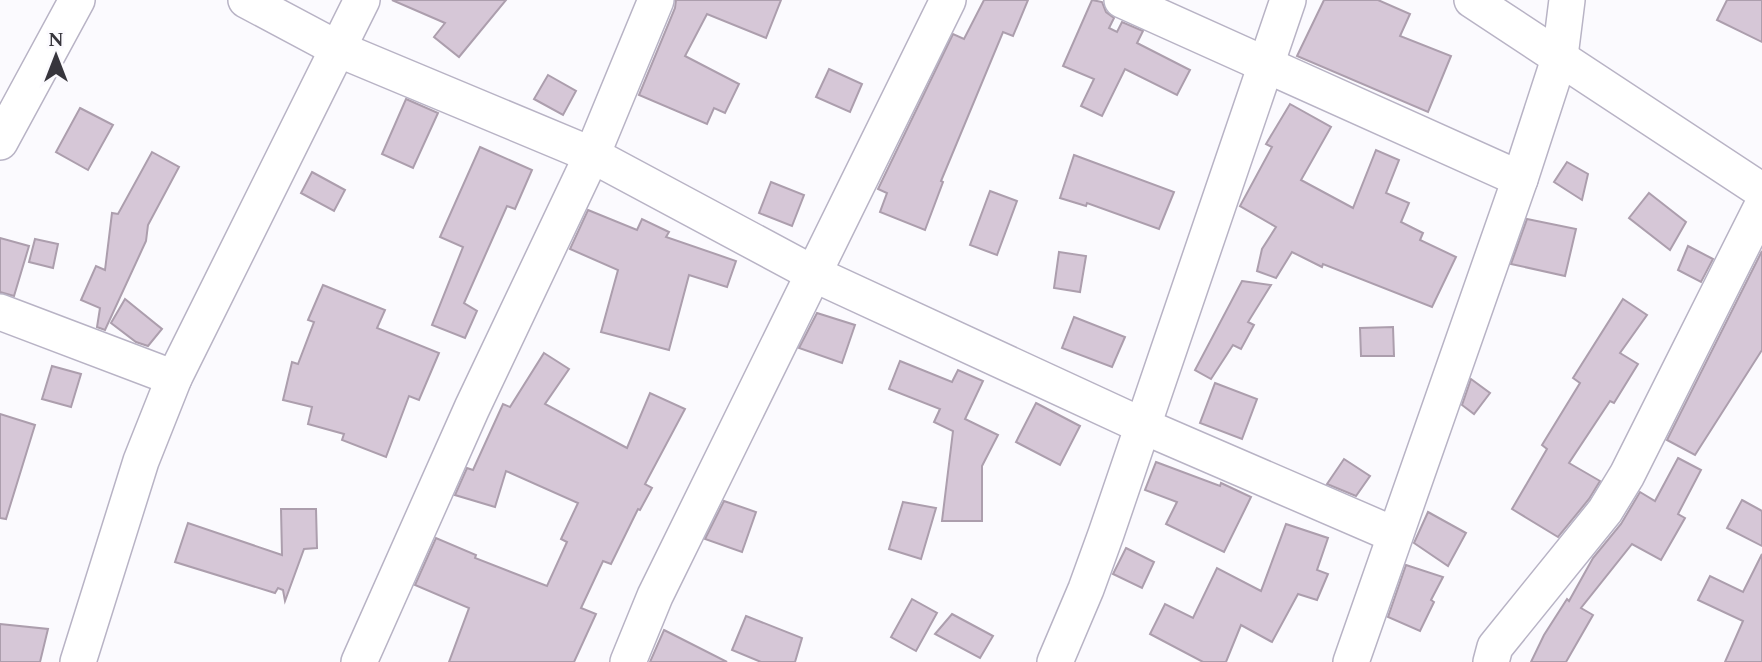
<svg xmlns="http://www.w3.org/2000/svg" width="1762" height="662" viewBox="0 0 1762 662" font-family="Spectral,serif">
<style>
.building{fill:#d6c7d7;stroke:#ac9ead;stroke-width:2}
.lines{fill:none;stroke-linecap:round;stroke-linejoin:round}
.minor-casing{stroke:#b8b3c5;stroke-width:38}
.minor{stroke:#fff;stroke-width:35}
</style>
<rect width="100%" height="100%" fill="#fbfafe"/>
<g class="building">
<polygon points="392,0 506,0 459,57 434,37 445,23"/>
<polygon points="676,0 781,0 766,38 707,14 685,56 739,84 725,113 714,108 707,124 639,95 675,8"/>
<polygon points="984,0 1028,0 1013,36 1003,32 941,181 943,182 925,230 880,212 887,193 878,189 953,34 964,39"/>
<polygon points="1092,0 1102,2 1106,12 1114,18 1109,28 1117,32 1122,22 1143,31 1137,43 1190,70 1177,95 1125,69 1102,116 1081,106 1094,79 1063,66"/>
<polygon points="1324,0 1378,0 1410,14 1400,36 1451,56 1428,112 1297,56"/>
<polygon points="1727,0 1762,0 1762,42 1717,20"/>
<polygon points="829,69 862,84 850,112 816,97"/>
<polygon points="548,75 576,91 563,115 534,99"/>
<polygon points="406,99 438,113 413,168 382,154"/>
<polygon points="1290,104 1331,127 1301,180 1353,208 1376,150 1399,160 1386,193 1409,203 1401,222 1423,233 1420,240 1456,257 1432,307 1323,264 1322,267 1292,252 1276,278 1257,271 1262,249 1276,227 1240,206 1272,147 1266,144"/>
<polygon points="80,108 113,125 88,170 56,152"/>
<polygon points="480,147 532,170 515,209 507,206 464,303 477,311 465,338 432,325 463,247 440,237"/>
<polygon points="152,152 179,167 148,225 146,241 105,330 97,327 100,308 81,300 96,266 105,270 112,213 118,214"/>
<polygon points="1074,155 1174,192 1159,229 1087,203 1086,206 1060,198"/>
<polygon points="1567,162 1588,174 1582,200 1554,182"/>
<polygon points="312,172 345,190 334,211 301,193"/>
<polygon points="771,182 804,195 792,226 759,213"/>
<polygon points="990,191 1017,201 997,255 970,245"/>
<polygon points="1649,193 1686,222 1670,250 1629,218"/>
<polygon points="588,210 637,230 642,219 669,232 666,237 736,261 727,287 689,275 669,350 601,332 618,270 570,249"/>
<polygon points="1527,219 1576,229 1565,276 1511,264"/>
<polygon points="0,238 29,246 14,296 0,292"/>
<polygon points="35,239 58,244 53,268 29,262"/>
<polygon points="1688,246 1713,259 1701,282 1678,270"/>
<polygon points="1762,251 1762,350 1695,455 1667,440"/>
<polygon points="1059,252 1086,256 1080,292 1054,288"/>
<polygon points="1242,281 1271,285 1248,322 1254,325 1241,349 1233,345 1211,379 1195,370"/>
<polygon points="323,285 385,310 377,328 439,353 419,400 409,396 386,457 342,440 344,434 308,424 312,407 283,400 292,362 298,364 314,322 308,320"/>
<polygon points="125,299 162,329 148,346 136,342 111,323"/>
<polygon points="1623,299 1647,315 1620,353 1638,364 1614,403 1610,401 1569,463 1600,481 1589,499 1558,537 1512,509 1547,449 1542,445 1580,383 1573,378"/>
<polygon points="817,313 855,325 842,363 799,348"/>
<polygon points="1074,317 1125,337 1112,367 1062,348"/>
<polygon points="1393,327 1394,356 1361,356 1360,328"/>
<polygon points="544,353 569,369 545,404 627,448 650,393 685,409 645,484 652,488 640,510 638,509 611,564 603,561 581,608 596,614 574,662 449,662 469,608 415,585 436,538 476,555 475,558 547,586 567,542 561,539 578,503 506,471 495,507 455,495 467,468 473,470 503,404 510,407"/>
<polygon points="900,361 952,382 958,370 983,381 965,419 998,435 982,466 982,521 942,521 953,431 934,422 940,409 889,389"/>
<polygon points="52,366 81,374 71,407 42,399"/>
<polygon points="1471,379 1490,393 1474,414 1462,405"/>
<polygon points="1215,383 1257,399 1242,439 1200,423"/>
<polygon points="1036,403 1080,426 1060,465 1016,442"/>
<polygon points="0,414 35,425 6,519 0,518"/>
<polygon points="1678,458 1701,470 1678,514 1685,518 1661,560 1632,544 1581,608 1593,615 1566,662 1531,662 1544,635 1567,599 1569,601 1593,558 1621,524 1640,492 1655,501"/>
<polygon points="1344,459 1370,476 1356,496 1327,484"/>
<polygon points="1156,462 1220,486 1221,483 1251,497 1224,552 1166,524 1177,502 1145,490"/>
<polygon points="1742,500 1762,511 1762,546 1727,528"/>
<polygon points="724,501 756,512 742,552 705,539"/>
<polygon points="903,502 936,508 921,559 889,549"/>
<polygon points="281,509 316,509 317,548 304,549 285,601 283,590 278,588 275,593 175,562 188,523 282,555"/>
<polygon points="1428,512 1466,533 1448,566 1414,543"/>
<polygon points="1286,524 1328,538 1317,570 1328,574 1317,600 1298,594 1272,642 1241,625 1226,662 1203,662 1150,634 1165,604 1193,618 1217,568 1261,591"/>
<polygon points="1126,548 1154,562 1142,588 1113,574"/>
<polygon points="1762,554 1762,662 1725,662 1743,621 1698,600 1710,576 1743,592"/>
<polygon points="1406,565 1443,577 1431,600 1434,602 1420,631 1388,617"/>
<polygon points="912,599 937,613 916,651 891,637"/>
<polygon points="952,614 993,636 980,658 935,634"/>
<polygon points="746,616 802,638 795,662 761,662 732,650"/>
<polygon points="0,624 48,629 40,662 0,662"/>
<polygon points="664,630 727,662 650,662"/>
</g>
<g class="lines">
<defs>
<g id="minor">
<polyline points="246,0 338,49 592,155 814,274 1143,426 1395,535"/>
<polyline points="1122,0 1520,179"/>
<polyline points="1472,0 1762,191"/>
<polyline points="0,142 77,0"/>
<polyline points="0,312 174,378"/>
<polyline points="78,662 141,461 174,378 362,0"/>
<polyline points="359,662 472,408 592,155 656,0"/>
<polyline points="628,662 655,596 948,0"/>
<polyline points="1055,662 1086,589 1106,534 1288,0"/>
<polyline points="1351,662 1520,179 1560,56 1567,0"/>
<polyline points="1491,662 1495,647 1605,511 1627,475 1762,206"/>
</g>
</defs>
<use href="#minor" class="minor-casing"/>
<use href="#minor" class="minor"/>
</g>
<g transform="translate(56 56)" stroke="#fbfafe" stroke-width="5" paint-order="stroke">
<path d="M0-5L12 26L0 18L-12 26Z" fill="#37353c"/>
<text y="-10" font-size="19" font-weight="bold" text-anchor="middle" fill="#37353c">N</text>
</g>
</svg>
